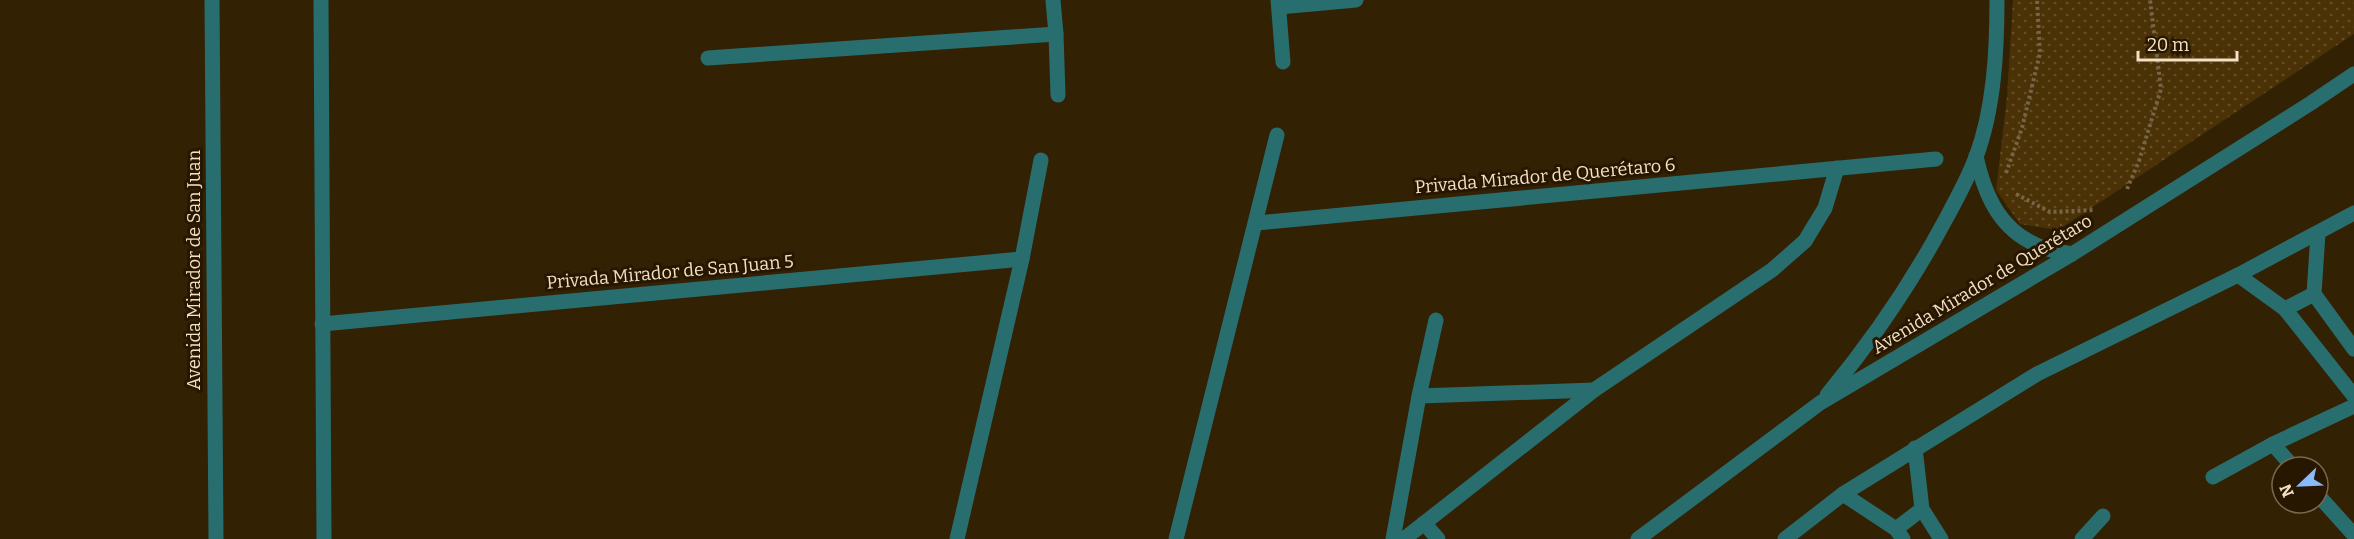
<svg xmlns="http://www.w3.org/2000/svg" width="2354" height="539" viewBox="0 0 2354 539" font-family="Bitter,serif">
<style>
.park{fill:url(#park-dots)}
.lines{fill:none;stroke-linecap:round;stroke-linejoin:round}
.path{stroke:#786549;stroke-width:4;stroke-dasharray:3 3;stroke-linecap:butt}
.minor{stroke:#296e6e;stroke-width:15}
.labels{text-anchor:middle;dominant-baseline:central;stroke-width:6;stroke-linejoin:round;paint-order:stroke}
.street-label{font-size:18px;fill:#f3e0c5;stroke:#281700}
</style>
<defs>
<pattern id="park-dots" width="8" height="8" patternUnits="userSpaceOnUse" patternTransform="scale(1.5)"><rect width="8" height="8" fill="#4a3106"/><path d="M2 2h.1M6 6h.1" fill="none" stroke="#654f29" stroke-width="1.8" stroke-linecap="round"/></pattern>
</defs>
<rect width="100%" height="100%" fill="#332104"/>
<polygon class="park" points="2013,0 2354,0 2354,34 2058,230 2020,224 1996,190 2007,97"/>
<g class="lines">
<g class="path">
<polyline points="2006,173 2022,128 2040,53 2037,0"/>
<polyline points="2127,189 2139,161 2161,89 2150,0"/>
<polyline points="2016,194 2050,212 2094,210"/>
</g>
<g class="minor">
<polyline points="212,0 216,539"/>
<polyline points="321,0 324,539"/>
<polyline points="1053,0 1056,34 1058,95"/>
<polyline points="1278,0 1283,62"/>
<polyline points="1279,7 1356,0"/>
<polyline points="708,58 1056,34"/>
<path d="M1976 156C1985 197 2001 233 2044 248 2052 251 2063 252 2072 254"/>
<polyline points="1257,223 1936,159"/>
<polyline points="2318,233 2314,294 2354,349"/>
<polyline points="2238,275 2285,309 2354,396"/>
<polyline points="2285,309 2314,294"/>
<polyline points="322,324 1022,259"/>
<path d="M1827 395C1871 342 1909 287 1942 226 1954 204 1967 181 1976 157 1994 109 1997 51 1997 0"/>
<polyline points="1419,396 1594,390"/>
<polyline points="2273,444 2293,467"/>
<polyline points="1915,448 1922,509 1941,539"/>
<polyline points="2213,477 2273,444 2354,406"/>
<polyline points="1843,494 1896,529 1903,539"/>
<polyline points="2318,495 2354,535"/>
<polyline points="1424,523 1438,539"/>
<polyline points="1896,529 1922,509"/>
<polyline points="957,539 1022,259 1041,160"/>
<polyline points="1176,539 1277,135"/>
<polyline points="1393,539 1419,396 1436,320"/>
<polyline points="1404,539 1594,390 1772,270 1805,241 1825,208 1837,168"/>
<polyline points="1638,539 1820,403 2072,254 2311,103 2354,74"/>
<polyline points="1785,539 1843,494 2037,374 2238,275 2354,213"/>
<polyline points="2082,539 2103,516"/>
</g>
</g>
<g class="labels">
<g class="street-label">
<text transform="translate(1545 176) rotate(-5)">Privada Mirador de Querétaro 6</text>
<text transform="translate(194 270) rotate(-90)">Avenida Mirador de San Juan</text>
<text transform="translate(670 272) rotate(-5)">Privada Mirador de San Juan 5</text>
<text transform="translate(1982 284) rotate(-31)">Avenida Mirador de Querétaro</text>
</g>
</g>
<g transform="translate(2300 485) rotate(247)"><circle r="28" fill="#281700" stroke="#79674f" stroke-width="1.5"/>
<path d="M0-4.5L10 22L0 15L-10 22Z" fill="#88bafc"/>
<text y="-9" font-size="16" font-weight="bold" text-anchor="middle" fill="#f3e0c5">N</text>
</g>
<path d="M2138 51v9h99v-9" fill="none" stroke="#f3e0c5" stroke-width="3"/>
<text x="2147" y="51" font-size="18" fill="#f3e0c5" stroke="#281700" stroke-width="4.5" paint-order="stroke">20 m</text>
</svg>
